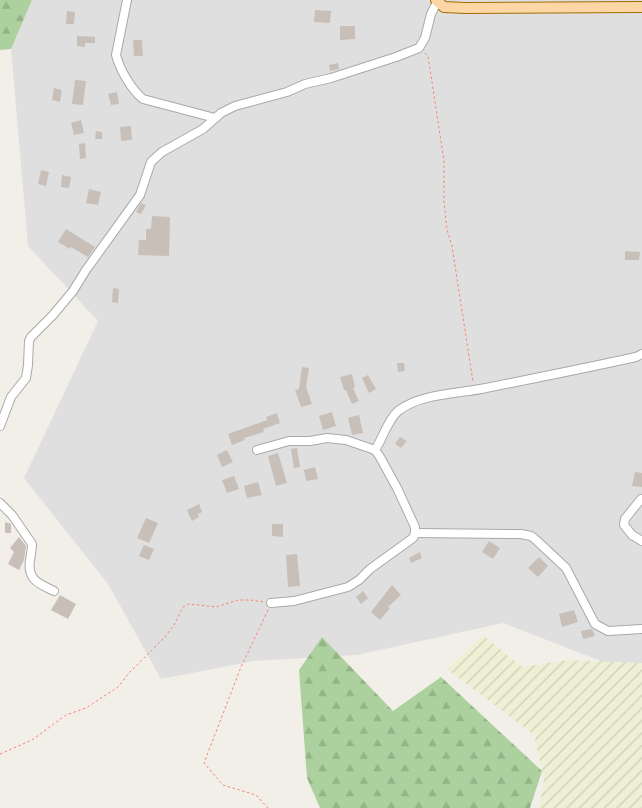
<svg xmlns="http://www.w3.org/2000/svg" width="642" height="808" viewBox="0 0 642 808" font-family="'Roboto Condensed',sans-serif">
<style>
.residential{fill:#e0dfdf}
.farmland{fill:url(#farmland-furrows)}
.forest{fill:url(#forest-firs)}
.building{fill:#c7bfb8}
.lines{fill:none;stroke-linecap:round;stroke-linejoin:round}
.minor-casing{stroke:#a9a9a9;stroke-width:10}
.major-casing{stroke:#a06b00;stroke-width:12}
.path{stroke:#fa8072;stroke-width:1;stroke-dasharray:2.5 2.5;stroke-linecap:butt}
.minor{stroke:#fff;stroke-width:8}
.major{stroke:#fcd6a4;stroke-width:10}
</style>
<defs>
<pattern id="farmland-furrows" width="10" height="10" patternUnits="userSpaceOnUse" patternTransform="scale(1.25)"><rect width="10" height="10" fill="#eef0d5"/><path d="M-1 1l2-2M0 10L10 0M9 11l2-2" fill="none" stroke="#ccceb7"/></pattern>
<pattern id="forest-firs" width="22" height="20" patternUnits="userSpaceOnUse" patternTransform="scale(1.25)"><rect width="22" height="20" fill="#add19e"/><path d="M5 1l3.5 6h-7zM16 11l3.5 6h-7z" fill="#95b388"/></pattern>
</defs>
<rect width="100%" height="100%" fill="#f2efe9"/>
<polygon class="residential" points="32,0 642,0 642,677 503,623 357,655 254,661 161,679 108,584 24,478 98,321 28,246 11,49"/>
<polygon class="farmland" points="483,635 522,667 569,660 642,663 642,808 539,808 544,779 534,735 447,669"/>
<g class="forest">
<polygon points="0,0 32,0 11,49 0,50"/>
<polygon points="322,637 393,711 441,677 542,771 530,808 320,808 307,778 299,670"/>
</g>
<g class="building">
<polygon points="315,10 331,11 330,23 314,22"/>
<polygon points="67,11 75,12 74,24 66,24"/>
<polygon points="340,26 355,26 355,39 340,40"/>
<polygon points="77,36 95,37 95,43 85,43 85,47 77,46"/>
<polygon points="133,40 142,40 143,56 134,56"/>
<polygon points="338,63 339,69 330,71 329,65"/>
<polygon points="75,80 86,81 83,105 72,104"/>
<polygon points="54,88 62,90 60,102 52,100"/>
<polygon points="117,92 119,104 111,105 108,94"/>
<polygon points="81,120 84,133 74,135 71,123"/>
<polygon points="131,126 132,140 121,141 120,127"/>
<polygon points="96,131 102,132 102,139 95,139"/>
<polygon points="85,143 86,158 80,159 79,144"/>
<polygon points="41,170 49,172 46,186 38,184"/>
<polygon points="62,175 71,177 69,188 61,187"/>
<polygon points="89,189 101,192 98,205 86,203"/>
<polygon points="141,203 146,205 141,214 136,212"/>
<polygon points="152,216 170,217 169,256 138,255 139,240 146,240 146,229 151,229"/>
<polygon points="66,229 95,247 88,257 71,247 70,249 58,242"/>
<polygon points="625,251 640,252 639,260 625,260"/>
<polygon points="113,288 119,289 118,303 112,302"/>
<polygon points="397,363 404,363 405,371 398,372"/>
<polygon points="302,367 309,368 306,387 312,404 301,407 295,390 299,389"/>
<polygon points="352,374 355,387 353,388 359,401 352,404 346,390 344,390 340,377"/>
<polygon points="368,375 376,389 369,393 362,378"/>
<polygon points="332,412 336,426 323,430 319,416"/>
<polygon points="277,413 280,423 263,429 264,432 244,438 245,440 232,445 228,434 267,420 266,417"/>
<polygon points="359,415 363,433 352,435 348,418"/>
<polygon points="400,437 407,441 401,448 395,444"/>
<polygon points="297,448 300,467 294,468 291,449"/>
<polygon points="227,450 233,462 222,467 217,455"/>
<polygon points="278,453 287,483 276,486 268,456"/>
<polygon points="315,467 318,479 306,481 304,470"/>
<polygon points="635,472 642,473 642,487 632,486"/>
<polygon points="234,476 239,489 227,493 222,480"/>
<polygon points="258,482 262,495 247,498 244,486"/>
<polygon points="199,504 202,512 198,514 199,517 192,521 187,510"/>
<polygon points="146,518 158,523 149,543 137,538"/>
<polygon points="5,522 11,524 11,533 5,533"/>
<polygon points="272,524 283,524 283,537 272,536"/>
<polygon points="19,537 26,546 24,560 19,570 8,564 14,552 10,548"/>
<polygon points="489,541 500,548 493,559 482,552"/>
<polygon points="144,545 154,549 149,560 139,556"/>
<polygon points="420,552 422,558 411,563 409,558"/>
<polygon points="297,554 300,586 288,587 286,555"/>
<polygon points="539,557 548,566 538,577 528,568"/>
<polygon points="392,585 401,595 388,607 390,608 380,620 371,612"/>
<polygon points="363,591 368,598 361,604 356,597"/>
<polygon points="60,595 76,604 68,619 51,610"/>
<polygon points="574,610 578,622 562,627 559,614"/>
<polygon points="592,629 595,636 583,639 581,631"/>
</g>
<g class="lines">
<defs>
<g id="minor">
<path d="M127 0 116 55C120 70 131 89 143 99L215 118"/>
<polyline points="0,426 11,397 26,378 28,365 29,341 31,337 53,315 73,291 86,270 140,195 151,162 162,152 203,129 221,113 235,106 287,92 305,84 331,78 396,57 419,48 425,38 431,14 437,2"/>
<polyline points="257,450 289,441 310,441 327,438 346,440 375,450 380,457 397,488 415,527 415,533 413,538 370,569 359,580 348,587 294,601 271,603"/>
<path d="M375 450C383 438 387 421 398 411 421 393 458 394 486 388 536 378 586 368 636 357L642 354"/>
<polyline points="641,499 625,519 624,525 632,535 642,541"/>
<path d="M0 503 12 515 32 544C32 549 31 554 30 560 27 580 39 584 54 591"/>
<polyline points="415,533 521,534 531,536 535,539 566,568 595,624 608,631 642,629"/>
</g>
<polyline id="major" points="436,0 444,7 465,8 642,7"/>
</defs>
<use href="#minor" class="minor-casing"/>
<use href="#major" class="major-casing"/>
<g class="path">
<polyline points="425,53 428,56 444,161 444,202 447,230 452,246 473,382"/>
<polyline points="268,610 241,667 204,763 223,785 256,795 268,808"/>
<polyline points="0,754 32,740 66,715 86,708 118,687 129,673 164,638 174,625 183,607 189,604 216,607 238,600 250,600 264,602"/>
</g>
<use href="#minor" class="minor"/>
<use href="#major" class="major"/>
</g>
</svg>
